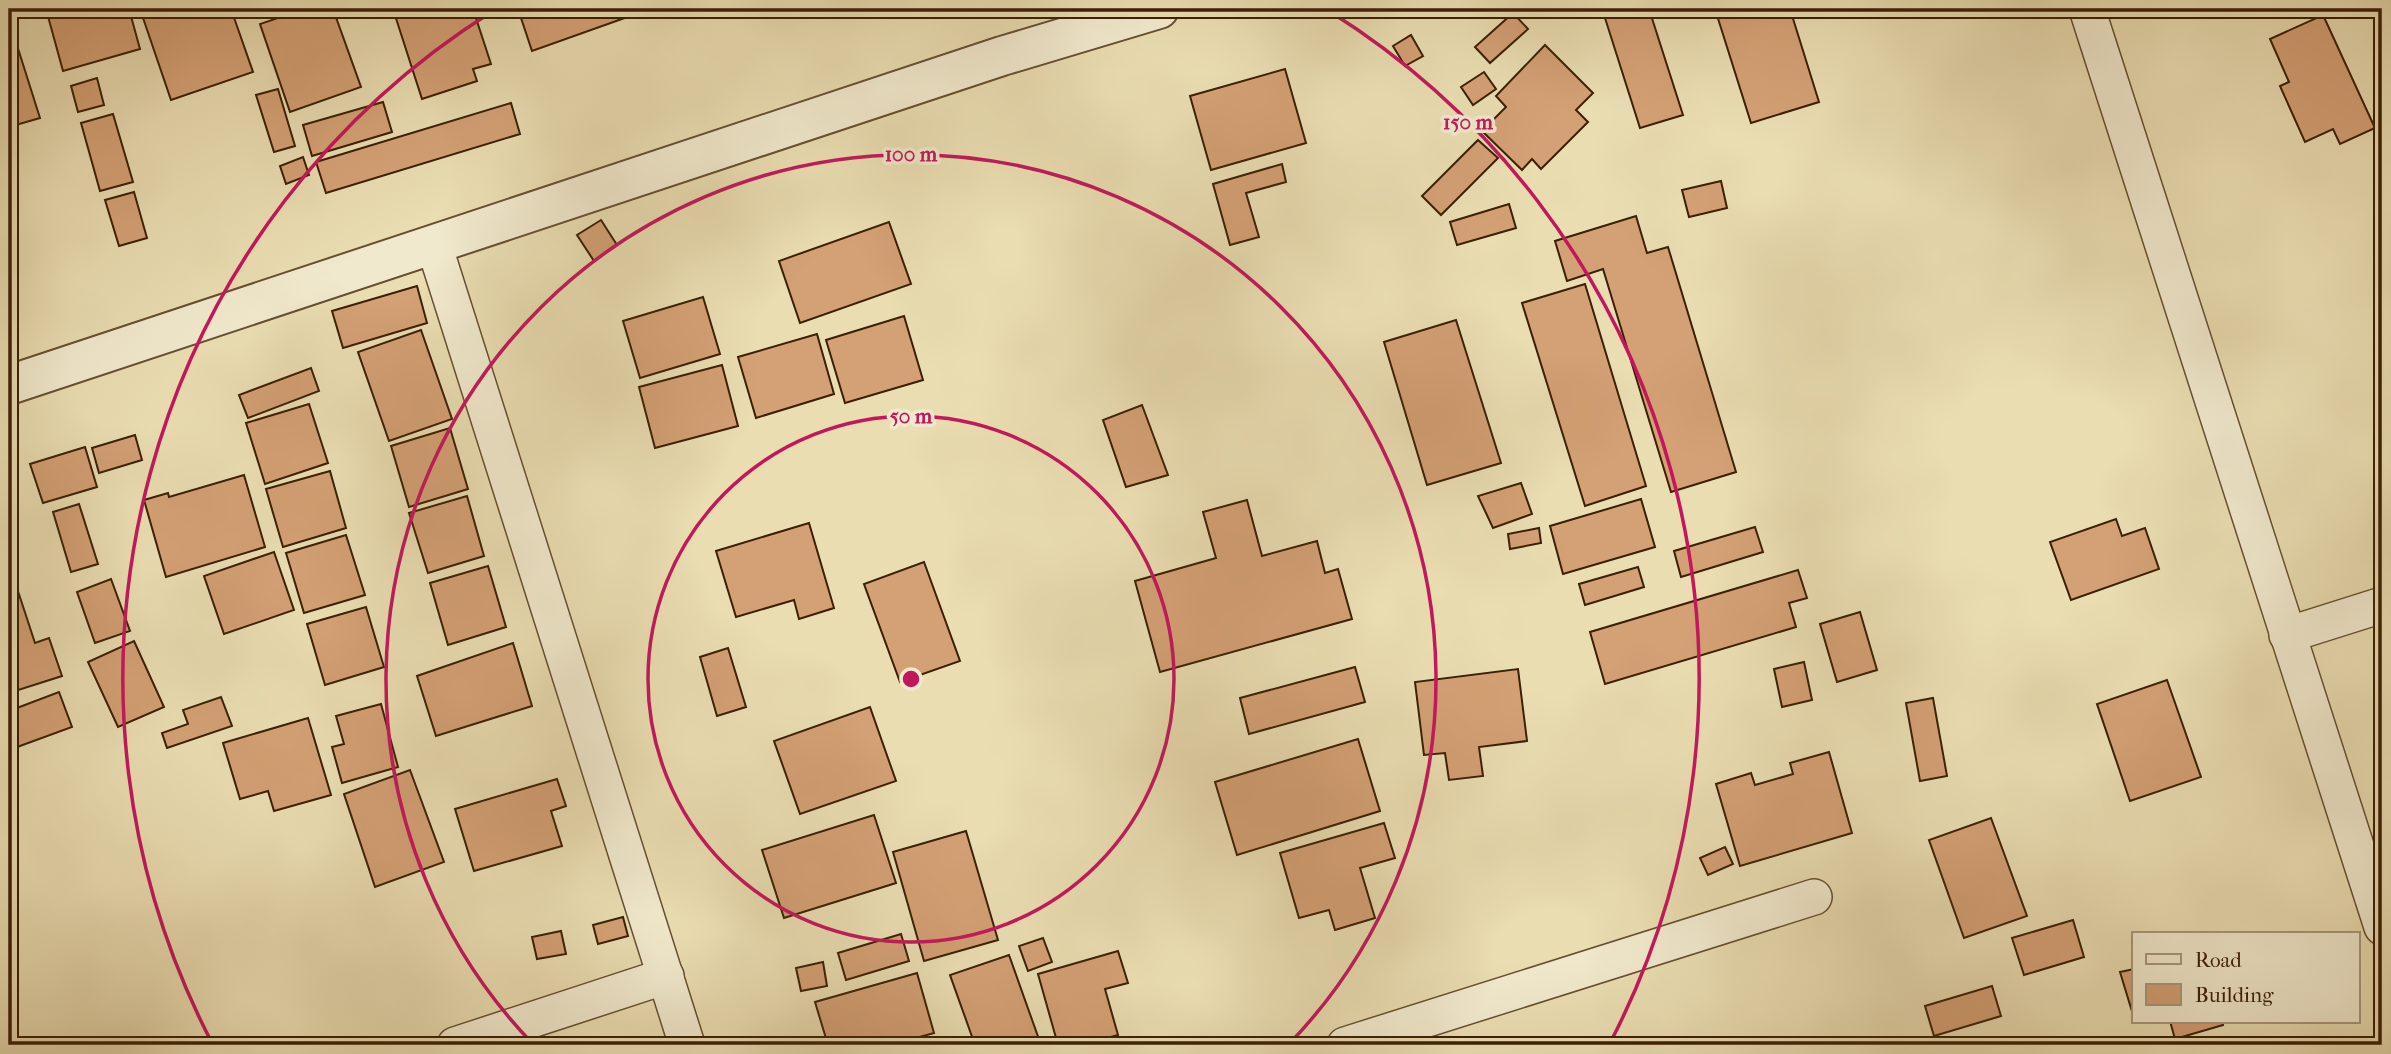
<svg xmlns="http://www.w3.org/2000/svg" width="2391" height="1054" viewBox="0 0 2391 1054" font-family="'IM FELL French Canon',serif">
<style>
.building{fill:#d4a075;stroke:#3b1f04;stroke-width:2}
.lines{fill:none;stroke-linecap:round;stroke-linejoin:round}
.minor-casing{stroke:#674e30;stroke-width:38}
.tertiary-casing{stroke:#674e30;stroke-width:42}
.minor{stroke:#f1e9cd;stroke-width:35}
.tertiary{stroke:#f1e9cd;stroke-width:38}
.ring{fill:none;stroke:#c2185b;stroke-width:3.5}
.centre{fill:#c2185b;stroke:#f1e9cd;stroke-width:3.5}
.ring-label{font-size:21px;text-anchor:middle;font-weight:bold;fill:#c2185b;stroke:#f1e9cd;stroke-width:7;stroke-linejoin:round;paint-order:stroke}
</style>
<rect width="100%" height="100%" fill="#eaddb2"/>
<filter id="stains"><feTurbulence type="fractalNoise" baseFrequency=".00286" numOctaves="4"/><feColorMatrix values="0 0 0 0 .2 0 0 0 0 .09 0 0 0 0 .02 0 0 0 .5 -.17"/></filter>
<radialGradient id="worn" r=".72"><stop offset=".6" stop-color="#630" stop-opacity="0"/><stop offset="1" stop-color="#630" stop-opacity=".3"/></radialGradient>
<g class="building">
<polygon points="46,9 129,9 140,49 63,71"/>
<polygon points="140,9 231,9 253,72 171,100"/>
<polygon points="304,9 333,9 361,87 290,112 260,24"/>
<polygon points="393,9 473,9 491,64 473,69 477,81 422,99"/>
<polygon points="518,9 650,9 532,51"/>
<polygon points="1636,9 1649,9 1683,115 1640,128 1605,18"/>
<polygon points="1715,9 1790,9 1819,102 1751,123"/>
<polygon points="1513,13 1528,29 1490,63 1475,47"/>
<polygon points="2323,15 2375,128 2340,144 2333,129 2305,142 2280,86 2289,82 2270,39"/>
<polygon points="9,20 40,118 9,127"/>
<polygon points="1411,35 1423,56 1405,66 1393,46"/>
<polygon points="1545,45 1593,93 1576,110 1588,122 1541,169 1532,159 1522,170 1482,131 1506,107 1496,96"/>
<polygon points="1285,69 1306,143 1211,170 1190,96"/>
<polygon points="1484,72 1496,89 1473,105 1461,87"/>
<polygon points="97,78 104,105 78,112 71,86"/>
<polygon points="278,89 295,146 274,152 256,95"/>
<polygon points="383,102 392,132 312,156 303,125"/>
<polygon points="511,103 520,134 326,193 316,162"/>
<polygon points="113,114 133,182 100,191 81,123"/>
<polygon points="1478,140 1498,158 1441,215 1422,196"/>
<polygon points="303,157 309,175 286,184 280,166"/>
<polygon points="1282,164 1286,182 1246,193 1259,237 1230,245 1213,184"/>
<polygon points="1721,181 1727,208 1689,217 1682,190"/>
<polygon points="134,192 147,238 119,246 105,200"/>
<polygon points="1509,204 1516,228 1457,245 1450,222"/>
<polygon points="1636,216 1647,253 1668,247 1736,472 1671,492 1603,269 1567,281 1555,241"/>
<polygon points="601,220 617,245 594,261 577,235"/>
<polygon points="889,222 911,284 800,323 779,261"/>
<polygon points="1585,284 1646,486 1585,506 1522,303"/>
<polygon points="417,286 427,323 343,348 332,311"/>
<polygon points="703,297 720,354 640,378 623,321"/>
<polygon points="904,316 923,380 845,403 826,340"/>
<polygon points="1456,320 1501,463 1427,485 1384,342"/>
<polygon points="421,330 452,419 389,441 358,352"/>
<polygon points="817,334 834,394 756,418 738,357"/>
<polygon points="722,365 738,426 655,448 639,387"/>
<polygon points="311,368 319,391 248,418 239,395"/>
<polygon points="309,404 328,463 265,484 246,423"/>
<polygon points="1142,405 1168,475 1126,487 1103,420"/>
<polygon points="450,428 468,489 409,507 391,446"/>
<polygon points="135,435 142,460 99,473 92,448"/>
<polygon points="85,447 97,487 43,503 30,464"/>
<polygon points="330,471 346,528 283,547 266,489"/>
<polygon points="244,475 265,547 166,577 144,500 168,493 169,497"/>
<polygon points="1521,483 1532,514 1493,528 1478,496"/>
<polygon points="467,496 484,556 428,573 409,513"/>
<polygon points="1641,499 1655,547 1563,574 1550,526"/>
<polygon points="1247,500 1262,556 1317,541 1325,573 1338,569 1352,619 1160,672 1135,581 1216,558 1203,512"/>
<polygon points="79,504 98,564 71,572 53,512"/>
<polygon points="2116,519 2122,536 2145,528 2159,569 2071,600 2050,542"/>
<polygon points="809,523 834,608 799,619 794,600 736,617 716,551"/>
<polygon points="1755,527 1763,552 1681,577 1674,551"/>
<polygon points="1539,528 1541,543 1510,549 1508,534"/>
<polygon points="346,535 365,595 304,613 286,553"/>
<polygon points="274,552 294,610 224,634 204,576"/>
<polygon points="924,562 960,661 900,682 864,584"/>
<polygon points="488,566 506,627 448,645 430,583"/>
<polygon points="1638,567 1644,587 1585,605 1579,584"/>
<polygon points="1798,570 1807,598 1789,603 1796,627 1605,684 1590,632"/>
<polygon points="14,579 35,643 49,638 62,676 9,693 9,580"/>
<polygon points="111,579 130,631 95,643 77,592"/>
<polygon points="366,607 384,667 325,685 307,624"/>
<polygon points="1860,612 1877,670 1837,682 1820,624"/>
<polygon points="134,641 164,707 118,727 88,662"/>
<polygon points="513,643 532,706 436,736 417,676"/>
<polygon points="728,648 746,707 717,716 700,657"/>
<polygon points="1804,662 1812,700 1782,707 1774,669"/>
<polygon points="1355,667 1365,702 1249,734 1240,698"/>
<polygon points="1518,669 1527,741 1479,747 1483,776 1449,780 1445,753 1424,755 1415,682"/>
<polygon points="2167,680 2201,777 2130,801 2097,704"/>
<polygon points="59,692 72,727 9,750 9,711"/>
<polygon points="221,697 232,726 167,748 162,733 188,724 183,710"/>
<polygon points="1933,698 1947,776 1920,781 1906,703"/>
<polygon points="381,704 398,767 342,783 332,747 344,744 336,716"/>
<polygon points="870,707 896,781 800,814 774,741"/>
<polygon points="308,718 331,795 274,811 268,791 240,799 223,743"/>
<polygon points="1358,739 1380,811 1237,855 1215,782"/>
<polygon points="1829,752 1852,833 1740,866 1716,784 1751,773 1755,785 1793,774 1790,763"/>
<polygon points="410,770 444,862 375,887 344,794"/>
<polygon points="557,779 566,806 551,811 562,846 474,871 455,809"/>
<polygon points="874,815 896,883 784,918 762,850"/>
<polygon points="1991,818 2027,916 1964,938 1929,840"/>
<polygon points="1384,823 1395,858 1360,868 1375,918 1335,930 1329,910 1299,918 1280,853"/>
<polygon points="966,831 998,940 924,961 893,852"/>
<polygon points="1725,847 1733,864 1708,875 1700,858"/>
<polygon points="623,917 628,936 598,944 593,925"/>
<polygon points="2073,920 2084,957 2024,975 2012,938"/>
<polygon points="561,931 566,954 537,959 532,937"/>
<polygon points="901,934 909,961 846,980 838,953"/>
<polygon points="1043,938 1052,962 1028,971 1019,946"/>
<polygon points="1118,951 1128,983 1105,989 1118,1035 1083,1045 1058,1045 1038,974"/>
<polygon points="1009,955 1041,1045 975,1045 950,975"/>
<polygon points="823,962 827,986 801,991 796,968"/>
<polygon points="2134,969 2134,1018 2120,972"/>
<polygon points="917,973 934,1033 891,1045 828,1045 815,1002"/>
<polygon points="1992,986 2001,1016 1934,1036 1925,1006"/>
<polygon points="2170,1021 2222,1021 2223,1025 2175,1039"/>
</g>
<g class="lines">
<defs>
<g id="minor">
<polyline points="2087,9 2382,927"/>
<polyline points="434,245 687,1045"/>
<polyline points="2287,635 2382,605"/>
<polyline points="455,1045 666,976"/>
<polyline points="1345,1045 1814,897"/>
</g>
<polyline id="tertiary" points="9,385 1002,56 1159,9"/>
</defs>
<use href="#minor" class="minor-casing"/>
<use href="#tertiary" class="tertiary-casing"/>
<use href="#minor" class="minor"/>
<use href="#tertiary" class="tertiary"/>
</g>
<g class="ring">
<circle cx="911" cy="679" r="263"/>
<path d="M533 1044A525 525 0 1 1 1289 1044"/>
<path d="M212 1043A788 788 0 0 1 493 11M1329 11A788 788 0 0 1 1610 1043"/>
</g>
<circle cx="911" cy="679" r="10" class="centre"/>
<g class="ring-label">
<text x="1468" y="129">150 m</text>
<text x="911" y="161">100 m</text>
<text x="911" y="423">50 m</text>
</g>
<rect width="2391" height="1054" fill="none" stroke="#eaddb2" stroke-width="35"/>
<rect x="10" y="10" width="2370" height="1033" fill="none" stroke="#3b1f04" stroke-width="3.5"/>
<rect x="18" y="18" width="2356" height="1019" fill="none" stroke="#3b1f04" stroke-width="2"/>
<rect x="2132" y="932" width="228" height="91" fill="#f1e9cd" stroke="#a8987d" stroke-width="2"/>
<rect x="2146" y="954" width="35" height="10" fill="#f1e9cd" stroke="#a8987d" stroke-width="2"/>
<text x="2195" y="967" font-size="21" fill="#3b1f04">Road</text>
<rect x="2146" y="984" width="35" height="21" fill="#d4a075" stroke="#a8987d" stroke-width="2"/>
<text x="2195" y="1002" font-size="21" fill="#3b1f04">Building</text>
<rect width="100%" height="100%" filter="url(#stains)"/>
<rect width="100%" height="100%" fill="url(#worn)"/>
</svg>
